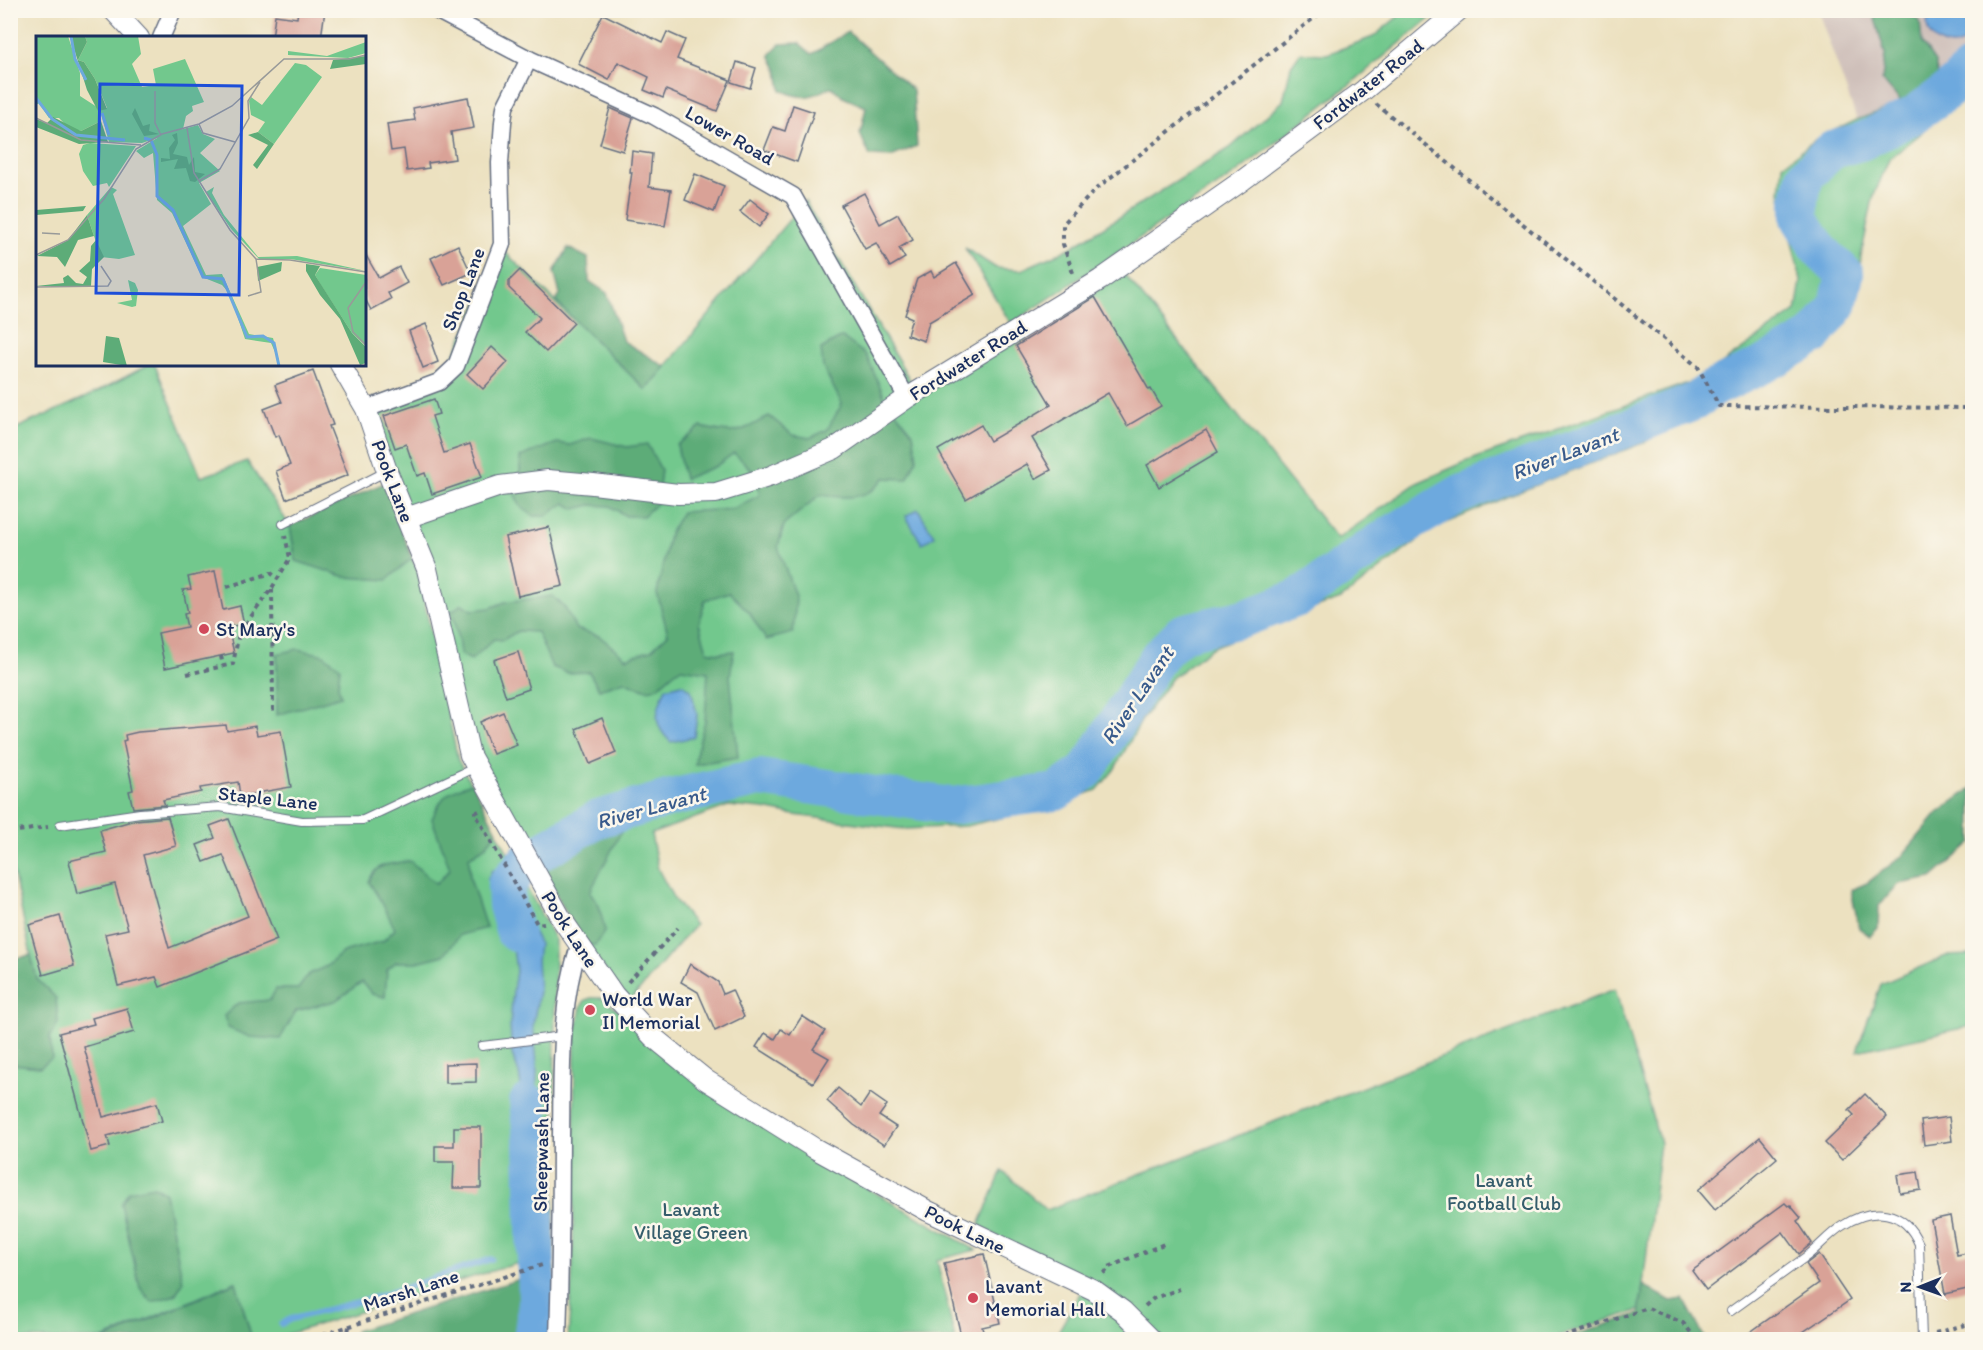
<svg xmlns="http://www.w3.org/2000/svg" width="1983" height="1350" viewBox="0 0 1983 1350" font-family="Itim,sans-serif">
<style>
.industrial{fill:#cfc0ba}
.green{fill:#72c88d;stroke:#467c76;stroke-width:1.5}
.forest{fill:#5dac78;stroke:#3c6e6b;stroke-width:1.5}
.water{fill:#6da9de;stroke:#446c9e;stroke-width:1.5}
.lines{fill:none;stroke-linecap:round;stroke-linejoin:round}
.stream{stroke:#6da9de;stroke-width:6}
.river{stroke:#6da9de;stroke-width:38}
.building{fill:#d9a297}
.service-casing{stroke:#646d80;stroke-width:10}
.minor-casing{stroke:#646d80;stroke-width:19}
.tertiary-casing{stroke:#646d80;stroke-width:22}
.path{stroke:#646d80;stroke-width:4;stroke-dasharray:4.5 4.5;stroke-linecap:butt}
.service{stroke:#fff;stroke-width:8}
.minor{stroke:#fff;stroke-width:16}
.tertiary{stroke:#fff;stroke-width:20}
.poi-dot{fill:#d1495b;stroke:#fbf7ec;stroke-width:2}
.labels{text-anchor:middle;dominant-baseline:central;stroke-width:5;stroke-linejoin:round;paint-order:stroke}
.street-label{font-size:20px;fill:#1b2f5e;stroke:#fbf7ec}
.poi-label{font-size:20px;fill:#1b2f5e;stroke:#fbf7ec;text-anchor:start}
.park-label{font-size:20px;fill:#355d6c;stroke:#fbf7ec}
.water-label{font-size:21px;font-style:italic;fill:#385a8b;stroke:#fbf7ec}
.inset-river{fill:none;stroke:#6da9de;stroke-width:3}
.inset-road{fill:none;stroke:#989a99;stroke-width:1.5}
.view{fill:#1d4ed8;fill-opacity:0.15;stroke:#1d4ed8;stroke-width:3}
.inset-edge{fill:none;stroke:#1b2f5e;stroke-width:3}
</style>
<rect width="100%" height="100%" fill="#fbf7ec"/>
<filter id="ink" filterUnits="userSpaceOnUse"><feTurbulence type="fractalNoise" baseFrequency=".0167" numOctaves="2"/><feDisplacementMap in="SourceGraphic" scale="12" xChannelSelector="R" yChannelSelector="G"/><feConvolveMatrix kernelMatrix="1 2 1 2 8 2 1 2 1" color-interpolation-filters="sRGB"/></filter>
<filter id="wash" filterUnits="userSpaceOnUse"><feTurbulence type="fractalNoise" baseFrequency=".008" numOctaves="4" result="noise"/><feDisplacementMap in="SourceGraphic" scale="24" xChannelSelector="R" yChannelSelector="G"/><feGaussianBlur stdDeviation="1.35" result="paint"/><feColorMatrix in="noise" values="0 0 0 0 0 0 0 0 0 0 0 0 0 0 0 0 0 1.4 0 .05"/><feComposite in="paint" operator="in"/></filter>
<g filter="url(#wash)">
<rect width="100%" height="100%" fill="#ece1c0"/>
<polygon class="industrial" points="1818,11 1972,11 1972,51 1902,103 1857,120"/>
<g class="green">
<polygon points="1405,11 1439,11 1353,82 1235,174 1011,324 965,248 996,268 1021,270 1070,248 1230,148 1283,101 1291,66 1300,53 1327,54 1373,37"/>
<polygon points="1972,51 1972,86 1947,106 1919,135 1889,159 1873,198 1861,256 1859,277 1849,310 1814,349 1701,407 1645,442 1543,482 1434,528 1341,599 1284,619 1213,647 1172,678 1143,718 1114,770 1097,790 1048,807 966,826 904,829 794,815 763,809 728,806 651,834 658,869 674,899 695,925 630,1001 585,945 475,753 372,411 440,385 503,250 646,390 805,201 914,387 1125,275 1337,539 1417,483 1465,462 1691,382 1720,365 1796,311 1801,281 1780,192 1783,165 1815,140 1857,120 1902,103"/>
<polygon points="148,365 155,365 201,477 247,461 290,526 296,561 412,558 418,572 458,760 555,940 554,1252 272,1339 252,1339 235,1282 103,1339 11,1339 11,960 31,955 10,857 10,431 93,394"/>
<polygon points="1972,955 1972,1026 1857,1051 1881,984 1946,956"/>
<polygon points="1615,989 1660,1143 1640,1310 1548,1339 1161,1339 979,1225 1002,1171 1047,1210"/>
<polygon points="591,998 602,998 812,1157 976,1250 937,1260 955,1339 568,1340 573,1262 575,1038 581,1007 585,1000"/>
<polygon points="1082,1290 1143,1339 1059,1339 1058,1332"/>
</g>
<g class="forest">
<path d="M1873 11C1894 10 1903 7 1920 21L1922 43 1935 62 1938 76 1902 103 1882 80 1885 54Z"/>
<path d="M848 32 913 90 917 146 891 157 870 156 860 134 866 107 843 97 832 87C811 97 804 101 781 90L778 71 770 55 780 44 799 43 812 54C825 47 834 39 848 32Z"/>
<polygon points="568,248 588,258 589,281 607,293 623,341 666,367 646,390 556,302 560,294 554,272"/>
<path d="M842 337 866 355 885 398 913 433 917 458 907 479 884 478C869 501 845 498 820 495L784 525 778 547 796 599 793 633 766 640 749 612 729 592 705 600 699 623 707 651 719 653 734 651 730 676 738 757 695 764 696 754 705 721 708 672 681 668C653 687 660 698 624 681L599 689 589 672 568 673 552 667 537 632 518 631 503 640 494 639 471 660 460 654C459 638 455 626 452 611L462 604 472 610 490 608 505 602 553 596 565 608 576 629 599 636 626 658 651 650 668 634 657 593 669 534 682 512 733 509 760 495 752 470 734 453 716 466 684 479 677 445 701 427C736 436 738 433 769 416L793 435 810 438 827 430 842 404 823 367 821 349Z"/>
<polygon points="591,438 627,447 647,444 661,470 657,503 643,516 626,516 610,506 591,505 575,509 565,503 546,516 534,516 521,507 514,493 520,471 520,457 557,443 570,445"/>
<polygon points="384,483 412,558 387,580 346,577 296,561 290,526"/>
<polygon points="298,649 324,655 340,667 338,686 341,696 277,715 277,654"/>
<path d="M472 783 497 831 485 847 469 857 470 878 486 928 460 935 444 955 417 962H396L387 970 385 997 372 994 362 982 335 1001 296 1011 280 1039 250 1037 228 1028 224 1016 238 1003 270 1000 276 989H298L309 974 327 966 343 952 383 941 395 929 382 903 369 882C375 862 391 864 410 861L436 884 450 869 432 819C442 795 447 791 472 783Z"/>
<polygon points="1972,788 1972,843 1932,878 1899,884 1879,905 1878,928 1870,936 1859,928 1851,890 1867,883 1902,856 1938,813"/>
<polygon points="616,805 622,830 590,892 599,905 605,931 595,945 585,945 530,849"/>
<polygon points="31,955 37,979 56,998 58,1023 50,1037 52,1058 40,1067 13,1064 11,1055 11,960"/>
<polygon points="154,1186 165,1193 183,1282 175,1295 152,1302 140,1288 121,1204 129,1191"/>
<polygon points="555,1268 552,1339 355,1340 355,1331"/>
<polygon points="236,1282 252,1339 249,1339 247,1335 233,1340 103,1340"/>
<polygon points="1643,1285 1671,1301 1684,1299 1705,1339 1563,1339 1639,1314"/>
</g>
<g class="water">
<path d="M1934 10 1965 11C1970 15 1971 21 1970 28 1964 66 1908 36 1934 10Z"/>
<polygon points="918,509 934,536 922,544 906,516"/>
<path d="M682 684 691 690 697 714 694 737 671 742C651 724 656 710 666 688Z"/>
<polygon points="492,870 503,872 539,943 537,961 539,991 533,1025 537,1063 536,1112 539,1144 534,1152 529,1146 519,1073 512,1054 510,1025 513,991 516,971 513,947 488,888 488,879"/>
</g>
<g class="lines">
<g class="stream">
<polyline points="281,1324 291,1319 377,1297 491,1259"/>
<polyline points="250,1340 252,1338"/>
</g>
<g class="river">
<polyline points="515,933 507,905 506,885 527,860 598,819 671,798 760,778 951,806 1056,792 1086,771 1159,656 1182,633 1244,618 1298,598 1385,538 1456,496 1694,402 1712,389 1769,362 1813,337 1838,305 1845,274 1820,250 1800,219 1800,199 1805,176 1832,150 1861,142 1912,116 1949,90 1969,70 1972,69"/>
<polyline points="528,1102 533,1146 537,1303 532,1340"/>
</g>
</g>
<g id="blocks">
<g class="building">
<polygon points="298,10 325,10 321,38 272,38 275,15 297,18"/>
<polygon points="603,14 662,43 667,32 685,40 677,59 730,80 717,111 666,90 663,98 644,90 649,77 618,62 609,80 578,64"/>
<polygon points="737,62 756,68 750,88 731,82"/>
<polygon points="468,97 474,128 451,132 455,159 428,163 429,168 407,171 404,149 391,151 387,124 415,120 413,108"/>
<polygon points="793,105 814,112 797,162 764,150 773,127 785,131"/>
<polygon points="610,108 633,118 623,151 600,144"/>
<polygon points="632,151 652,154 649,187 671,190 665,226 625,220 632,172 630,172"/>
<polygon points="695,174 724,186 714,212 685,200"/>
<polygon points="864,193 880,224 898,214 913,240 899,248 905,258 890,267 876,243 865,249 841,205"/>
<polygon points="750,199 769,214 759,227 740,212"/>
<polygon points="458,245 471,273 444,285 431,258"/>
<polygon points="364,252 379,278 399,267 407,283 388,293 391,299 371,310 364,297"/>
<polygon points="956,263 975,295 929,322 924,341 907,335 912,318 905,315 917,279 931,271 934,277"/>
<polygon points="520,270 574,323 546,352 525,332 540,318 509,288 509,281"/>
<polygon points="1095,297 1149,390 1151,389 1161,406 1127,426 1108,393 1032,438 1051,470 1035,479 1027,464 966,499 938,450 981,425 990,441 1051,405 1016,346"/>
<polygon points="426,324 434,344 432,345 438,362 423,368 409,331"/>
<polygon points="492,347 508,362 483,389 467,374"/>
<polygon points="313,371 333,425 329,426 348,475 286,499 276,471 290,465 279,435 275,437 264,409 282,402 275,385"/>
<polygon points="434,399 439,414 432,416 444,453 470,444 482,477 432,494 425,473 417,476 406,444 395,448 384,416"/>
<polygon points="1206,430 1218,452 1159,487 1147,465"/>
<polygon points="549,527 563,586 518,596 505,537"/>
<polygon points="215,571 223,610 240,606 244,624 228,627 234,653 165,668 158,633 187,627 184,614 188,613 183,590 191,589 188,577"/>
<polygon points="518,652 529,689 506,697 494,660"/>
<polygon points="503,712 517,745 493,754 480,722"/>
<polygon points="602,718 616,753 590,764 576,729"/>
<polygon points="226,725 227,731 255,726 257,735 281,731 291,787 240,796 238,782 200,788 201,792 163,800 165,805 133,808 129,791 133,790 123,741 126,740 125,735 138,732"/>
<polygon points="168,817 176,846 143,855 169,948 248,916 223,855 204,862 197,845 215,838 210,826 229,819 277,940 160,987 156,977 118,986 105,934 128,929 115,884 77,894 69,861 106,852 100,830 135,820"/>
<polygon points="60,916 74,966 43,975 29,925"/>
<polygon points="690,964 718,982 723,994 732,990 744,1017 715,1031 698,992 681,982"/>
<polygon points="127,1008 134,1032 84,1047 103,1117 157,1103 162,1121 107,1136 110,1146 91,1151 59,1033 94,1024 92,1018"/>
<polygon points="802,1016 825,1031 813,1049 829,1058 813,1083 756,1047 765,1033 775,1039 781,1029 790,1035"/>
<polygon points="476,1063 476,1082 445,1083 445,1064"/>
<polygon points="838,1088 861,1107 870,1093 887,1105 879,1116 896,1127 884,1145 854,1125 827,1101"/>
<polygon points="1865,1094 1887,1117 1842,1160 1825,1143 1854,1115 1849,1110"/>
<polygon points="1949,1117 1952,1141 1924,1145 1921,1121"/>
<polygon points="454,1127 481,1127 481,1188 453,1188 454,1162 435,1162 435,1146 454,1146"/>
<polygon points="1760,1137 1777,1158 1715,1210 1698,1190"/>
<polygon points="1918,1172 1921,1190 1900,1193 1897,1175"/>
<polygon points="1785,1203 1788,1206 1790,1205 1801,1218 1797,1221 1812,1243 1799,1254 1783,1232 1706,1290 1692,1271"/>
<polygon points="1950,1216 1957,1255 1972,1252 1972,1288 1945,1294 1931,1220"/>
<polygon points="984,1254 1000,1323 982,1327 985,1340 962,1340 944,1263"/>
<polygon points="1819,1254 1850,1300 1791,1340 1739,1340 1819,1283 1806,1264"/>
</g>
</g>
</g>
<g filter="url(#ink)">
<use href="#blocks" fill-opacity="0" stroke="#646d80" stroke-width="1.5"/>
<g class="lines">
<defs>
<g id="service">
<polyline points="283,524 387,471"/>
<polyline points="60,825 140,813 220,807 302,821 363,820 476,767"/>
<polyline points="482,1046 563,1036"/>
<path d="M1731 1311C1756 1293 1782 1274 1807 1256 1819 1247 1829 1234 1842 1226 1873 1206 1904 1209 1919 1244L1922 1340"/>
</g>
<g id="minor">
<polyline points="436,10 529,59 654,116 793,196 907,398"/>
<polyline points="161,38 173,10"/>
<polyline points="366,409 439,382 456,366 502,244 500,163 503,122 505,107 529,59"/>
<path d="M558 1340C560 1272 561 1205 561 1137 562 1073 559 1008 579 946"/>
</g>
<g id="tertiary">
<polyline points="113,10 139,38"/>
<polyline points="340,364 366,409 387,471 427,569 470,755 561,918 614,995 653,1037 706,1080 814,1148 928,1211 1094,1290 1123,1311 1152,1340"/>
<polyline points="406,518 500,486 548,480 593,484 678,494 716,493 771,476 834,449 907,398 1100,280 1243,180 1364,90 1459,10"/>
</g>
</defs>
<use href="#service" class="service-casing"/>
<use href="#minor" class="minor-casing"/>
<use href="#tertiary" class="tertiary-casing"/>
<g class="path">
<polyline points="1376,104 1698,367 1719,406 1972,408"/>
<polyline points="1073,273 1063,244 1063,224 1097,188 1324,10"/>
<polyline points="227,587 271,573 277,578"/>
<polyline points="272,589 273,712"/>
<polyline points="221,656 223,666"/>
<polyline points="187,674 233,664 239,633 272,588 290,558 285,536"/>
<polyline points="479,811 475,813 537,924 544,923"/>
<polyline points="10,832 48,827"/>
<polyline points="628,982 678,928"/>
<polyline points="1104,1274 1109,1267 1164,1244"/>
<polyline points="1145,1306 1154,1298 1180,1289"/>
<polyline points="1935,1333 1972,1323"/>
<polyline points="306,1340 542,1265"/>
<polyline points="347,1340 349,1326"/>
<polyline points="1555,1340 1648,1308 1683,1323 1697,1340"/>
</g>
<use href="#service" class="service"/>
<use href="#minor" class="minor"/>
<use href="#tertiary" class="tertiary"/>
</g>
</g>
<g class="poi-dot">
<circle cx="204" cy="629" r="6"/>
<circle cx="590" cy="1010" r="6"/>
<circle cx="973" cy="1298" r="6"/>
</g>
<g class="labels">
<g class="street-label">
<text transform="translate(1368 84) rotate(-38)">Fordwater Road</text>
<text transform="translate(730 135) rotate(30)">Lower Road</text>
<text transform="translate(463 289) rotate(-69)">Shop Lane</text>
<text transform="translate(968 360) rotate(-32)">Fordwater Road</text>
<text transform="translate(393 481) rotate(69)">Pook Lane</text>
<text transform="translate(268 798) rotate(6)">Staple Lane</text>
<text transform="translate(570 929) rotate(57)">Pook Lane</text>
<text transform="translate(541 1142) rotate(-89)">Sheepwash Lane</text>
<text transform="translate(965 1229) rotate(26)">Pook Lane</text>
<text transform="translate(411 1290) rotate(-18)">Marsh Lane</text>
</g>
<g class="poi-label">
<text x="216" y="629">St Mary's</text>
<text x="602" y="999">World War<tspan x="602" dy="23">II Memorial</tspan></text>
<text x="985" y="1286">Lavant<tspan x="985" dy="23">Memorial Hall</tspan></text>
</g>
<g class="park-label">
<text x="1504" y="1180">Lavant<tspan x="1504" dy="23">Football Club</tspan></text>
<text x="691" y="1209">Lavant<tspan x="691" dy="23">Village Green</tspan></text>
</g>
<g class="water-label">
<text transform="translate(1565 453) rotate(-21)">River Lavant</text>
<text transform="translate(1137 695) rotate(-56)">River Lavant</text>
<text transform="translate(651 807) rotate(-15)">River Lavant</text>
</g>
</g>
<g transform="translate(36 36)">
<rect width="330" height="330" fill="#ece1c0"/>
<path d="M0 0H32L44 37V60L61 71 65 85 45 95 33 92 23 82H13L3 67 0 69ZM49 0H102L105 18 96 28 106 51 120 49 117 33 149 23 168 66 156 70 157 75 150 80 147 93 106 107 73 106 64 74 71 72 59 43 48 26 42 24 51 6ZM330 6V17L312 22 252 19V15L291 20ZM259 27 270 29 286 41 238 108 222 96 229 86 215 79 213 65 215 61 226 69ZM162 89 167 98 179 103 164 117 184 135 163 147 175 168 147 190 170 239 186 238 213 298 237 302 243 325 235 307 209 303 194 258 186 249 166 241 136 177 121 164 117 117 108 122 100 115 126 99ZM54 107 100 110 73 151 71 147 57 150 47 135 43 118 47 109ZM75 151 81 154 77 158 99 219 83 223 65 221 51 179ZM178 151 176 157 188 179 222 221 261 220 330 235 254 223 224 224 195 193 170 156ZM284 232 330 239V310L316 297 285 249 279 239ZM92 244 99 247 102 254 100 270 96 271 81 267 96 264Z" fill="#72c88d"/>
<path d="M34 0H49L51 6 42 24 48 26 59 43 71 73 62 75 51 54ZM330 20V28L294 33 297 24ZM99 72 107 90 114 88 113 95 123 98 108 100 96 78ZM17 81 45 95 65 85 72 106 43 108 0 91V83L11 87ZM222 96 238 108 221 133 217 129 232 109 212 99ZM141 97 142 107 137 118 151 121 153 129 158 121 159 136 169 138 159 146 154 145 150 132 138 133 142 123 125 126V122L134 123 133 112 139 104 136 99ZM50 170 47 175 0 179V174ZM51 179 58 200 42 204 29 231 21 221 1 220 32 204ZM60 204 68 221 56 233 55 250H0L28 247 27 242 32 239 40 247 47 248 51 241 43 235 54 225 55 210ZM246 226 245 235 222 245 221 231ZM270 228 284 230 279 239 316 297 330 311V327L324 329 304 283 284 259 270 235ZM70 300 83 302 91 330 67 326Z" fill="#5dac78"/>
<path class="inset-river" d="M35 0 39 23 50 44M0 62 16 83 40 99 89 104M66 77 73 99M108 102 115 104 121 119V160L137 174 167 241 187 243 211 301 227 300 238 307 243 330"/>
<path class="inset-road" d="M119 55V87L125 99M0 82 45 104 105 109M163 88 167 97 199 106M151 92 158 137 194 194 220 223 254 224 330 236M163 145 184 133 213 82 212 65 224 46M6 197 24 198M0 219 32 204 68 163 100 113 126 98 163 88 196 70 248 23H313L330 19M330 246 312 272 317 296 330 309M0 251 72 250 75 245 65 230M212 260 225 256 220 223"/>
<path class="view" d="M64 48 206 50 203 259 60 257Z"/>
<rect width="330" height="330" class="inset-edge"/>
</g>
<rect width="1983" height="1350" fill="none" stroke="#fbf7ec" stroke-width="36"/>
<g transform="translate(1920 1287) rotate(269)" stroke="#fbf7ec" stroke-width="4.5" paint-order="stroke">
<path d="M0-4.5L10 22L0 15L-10 22Z" fill="#1b2f5e"/>
<text y="-9" font-size="16" font-weight="bold" text-anchor="middle" fill="#1b2f5e">N</text>
</g>
</svg>
